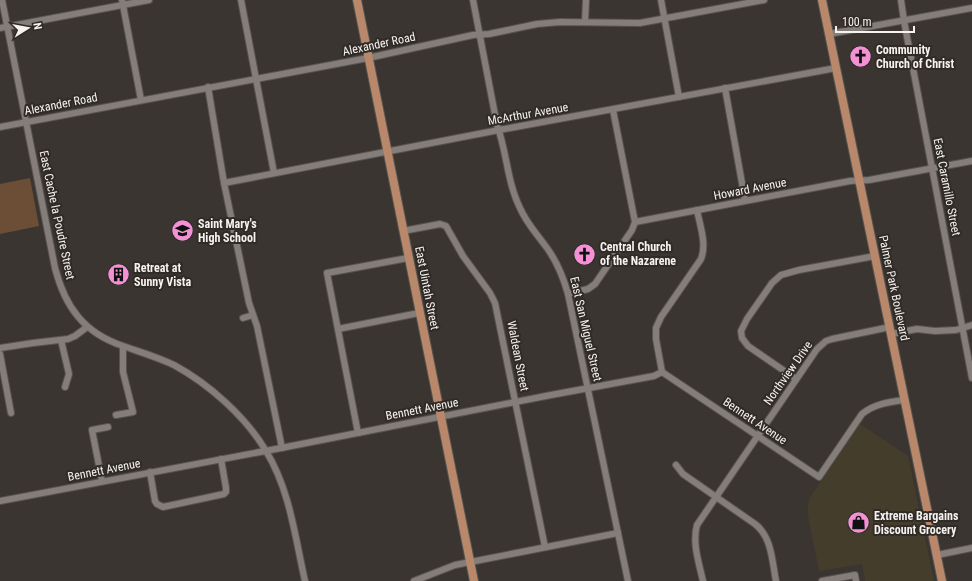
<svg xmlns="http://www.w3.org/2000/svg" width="972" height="581" viewBox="0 0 972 581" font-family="'Roboto Condensed',sans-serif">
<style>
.commercial{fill:#453d2b}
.green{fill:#6c4e36}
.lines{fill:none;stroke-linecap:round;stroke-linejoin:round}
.minor-casing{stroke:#585450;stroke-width:8}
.major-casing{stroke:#585450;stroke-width:10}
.minor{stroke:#847d79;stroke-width:6}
.major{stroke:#b9886b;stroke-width:8}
.labels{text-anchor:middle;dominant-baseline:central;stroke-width:4;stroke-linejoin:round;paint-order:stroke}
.street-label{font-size:12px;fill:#f5f2ef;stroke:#302b27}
.poi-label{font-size:12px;font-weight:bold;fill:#f5f2ef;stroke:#302b27;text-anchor:start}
</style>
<rect width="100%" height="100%" fill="#3a3530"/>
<polygon class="commercial" points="860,424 908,456 934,581 865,581 862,564 819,571 808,516 808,507 809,499"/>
<polygon class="green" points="30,178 39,226 0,234 0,184"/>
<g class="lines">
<defs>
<g id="minor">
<path d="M2 0 55 268C65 307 84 333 123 346 140 352 157 357 174 365 209 384 246 417 266 451 290 490 295 537 305 581"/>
<polyline points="122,0 141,100"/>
<polyline points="241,0 274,173"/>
<path d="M473 0 497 125C507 152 507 182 520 208 526 222 535 232 544 244 556 259 563 276 568 294L628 581"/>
<polyline points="661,0 679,97"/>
<polyline points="901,0 904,21 972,378"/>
<polyline points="585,22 586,0"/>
<polyline points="0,28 149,0"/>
<polyline points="829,34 972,8"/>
<polyline points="208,87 224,183 249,303 257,326 282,448"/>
<polyline points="725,88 745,200"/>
<polyline points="613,110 635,222"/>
<polyline points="0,127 368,58 473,35 489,34 537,24 560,22 640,23 764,0"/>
<polyline points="224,183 499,130 836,68"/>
<polyline points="403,231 440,224 446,226 463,256 490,293 495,303 545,547"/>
<polyline points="568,294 588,289 595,284 632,230 635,222 850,181 869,180 972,161"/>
<polyline points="243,318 253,315"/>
<polyline points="338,329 419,313"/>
<polyline points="891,334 917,329 935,331 956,330 972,325"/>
<polyline points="61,340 69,374 65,387"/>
<polyline points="0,348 33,343 68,339 75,336 87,327"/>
<polyline points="0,354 11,413"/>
<path d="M662 372 656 339V328L661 317 701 259C707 244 700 226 697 210"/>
<polyline points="796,379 748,346 742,338 741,331 747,319 772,283 781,275 799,270 875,256"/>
<polyline points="116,415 133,412 123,372 123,347"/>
<polyline points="358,433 327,273 408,258"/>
<path d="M676 465 683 474 755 524C772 537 772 561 776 581"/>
<polyline points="150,472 155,501 157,504 163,507 224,494 226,492 226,488 221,459"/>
<polyline points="102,481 92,430 108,427"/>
<path d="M0 501 276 449 551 395 654 376 662 372 819 477 862 414C874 404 889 402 904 400"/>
<polyline points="937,555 972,548"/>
<polyline points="414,581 455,565 618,533"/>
<path d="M703 581C699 563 692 543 697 525L817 349 826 341 832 339 890 327"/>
<polyline points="822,581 855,575 856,581"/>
</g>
<g id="major">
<polyline points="357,0 474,581"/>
<polyline points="822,0 942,581"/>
</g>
</defs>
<use href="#minor" class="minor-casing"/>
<use href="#major" class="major-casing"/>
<use href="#minor" class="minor"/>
<use href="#major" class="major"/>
</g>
<defs>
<symbol id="church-disc" viewBox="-11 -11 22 22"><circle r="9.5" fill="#f491d4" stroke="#302b27"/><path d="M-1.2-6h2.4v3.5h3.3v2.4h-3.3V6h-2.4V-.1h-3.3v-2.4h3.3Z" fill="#111"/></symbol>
<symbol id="school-disc" viewBox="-11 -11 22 22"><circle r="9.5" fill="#f491d4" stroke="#302b27"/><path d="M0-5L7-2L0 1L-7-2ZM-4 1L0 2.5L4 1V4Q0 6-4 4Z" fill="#111"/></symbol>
<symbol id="building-disc" viewBox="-11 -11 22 22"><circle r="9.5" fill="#f491d4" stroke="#302b27"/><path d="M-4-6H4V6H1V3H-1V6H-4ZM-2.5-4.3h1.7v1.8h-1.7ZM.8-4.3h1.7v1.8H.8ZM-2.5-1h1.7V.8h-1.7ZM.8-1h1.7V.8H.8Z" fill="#111"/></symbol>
<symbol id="shop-disc" viewBox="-11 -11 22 22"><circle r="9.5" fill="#f491d4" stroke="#302b27"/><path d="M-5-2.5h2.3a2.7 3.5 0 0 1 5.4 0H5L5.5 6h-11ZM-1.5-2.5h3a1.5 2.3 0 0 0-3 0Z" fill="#111"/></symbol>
</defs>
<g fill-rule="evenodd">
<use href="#church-disc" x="848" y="44" width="25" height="25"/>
<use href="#school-disc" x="170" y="218" width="25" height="25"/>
<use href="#church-disc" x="572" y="242" width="25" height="25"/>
<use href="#building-disc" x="106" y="262" width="25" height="25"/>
<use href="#shop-disc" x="846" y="510" width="25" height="25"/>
</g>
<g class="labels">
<g class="street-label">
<text transform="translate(379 44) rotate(-12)">Alexander Road</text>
<text transform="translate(61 104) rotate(-11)">Alexander Road</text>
<text transform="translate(528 114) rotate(-10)">McArthur Avenue</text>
<text transform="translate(947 187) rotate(79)">East Caramillo Street</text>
<text transform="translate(750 189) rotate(-11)">Howard Avenue</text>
<text transform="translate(57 215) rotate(78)">East Cache la Poudre Street</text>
<text transform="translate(427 288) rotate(79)">East Uintah Street</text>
<text transform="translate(894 288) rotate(78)">Palmer Park Boulevard</text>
<text transform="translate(586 329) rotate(77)">East San Miguel Street</text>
<text transform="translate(518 356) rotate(79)">Waldean Street</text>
<text transform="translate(788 373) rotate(-55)">Northview Drive</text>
<text transform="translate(422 409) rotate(-11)">Bennett Avenue</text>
<text transform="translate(755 421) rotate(34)">Bennett Avenue</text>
<text transform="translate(104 470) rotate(-11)">Bennett Avenue</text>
</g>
<g class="poi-label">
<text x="876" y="50">Community<tspan x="876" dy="14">Church of Christ</tspan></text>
<text x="198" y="224">Saint Mary's<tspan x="198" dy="14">High School</tspan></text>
<text x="600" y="247">Central Church<tspan x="600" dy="14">of the Nazarene</tspan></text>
<text x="134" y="268">Retreat at<tspan x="134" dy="14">Sunny Vista</tspan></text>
<text x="874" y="516">Extreme Bargains<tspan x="874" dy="14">Discount Grocery</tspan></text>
</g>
</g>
<g transform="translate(28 28) rotate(79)" stroke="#302b27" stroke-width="3" paint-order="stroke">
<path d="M0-3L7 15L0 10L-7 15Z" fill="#f5f2ef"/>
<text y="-6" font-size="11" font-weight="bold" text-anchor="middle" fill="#f5f2ef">N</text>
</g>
<path d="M836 26v6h78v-6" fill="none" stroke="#f5f2ef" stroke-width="2"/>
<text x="842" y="26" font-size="12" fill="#f5f2ef" stroke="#302b27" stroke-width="3" paint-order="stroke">100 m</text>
</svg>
